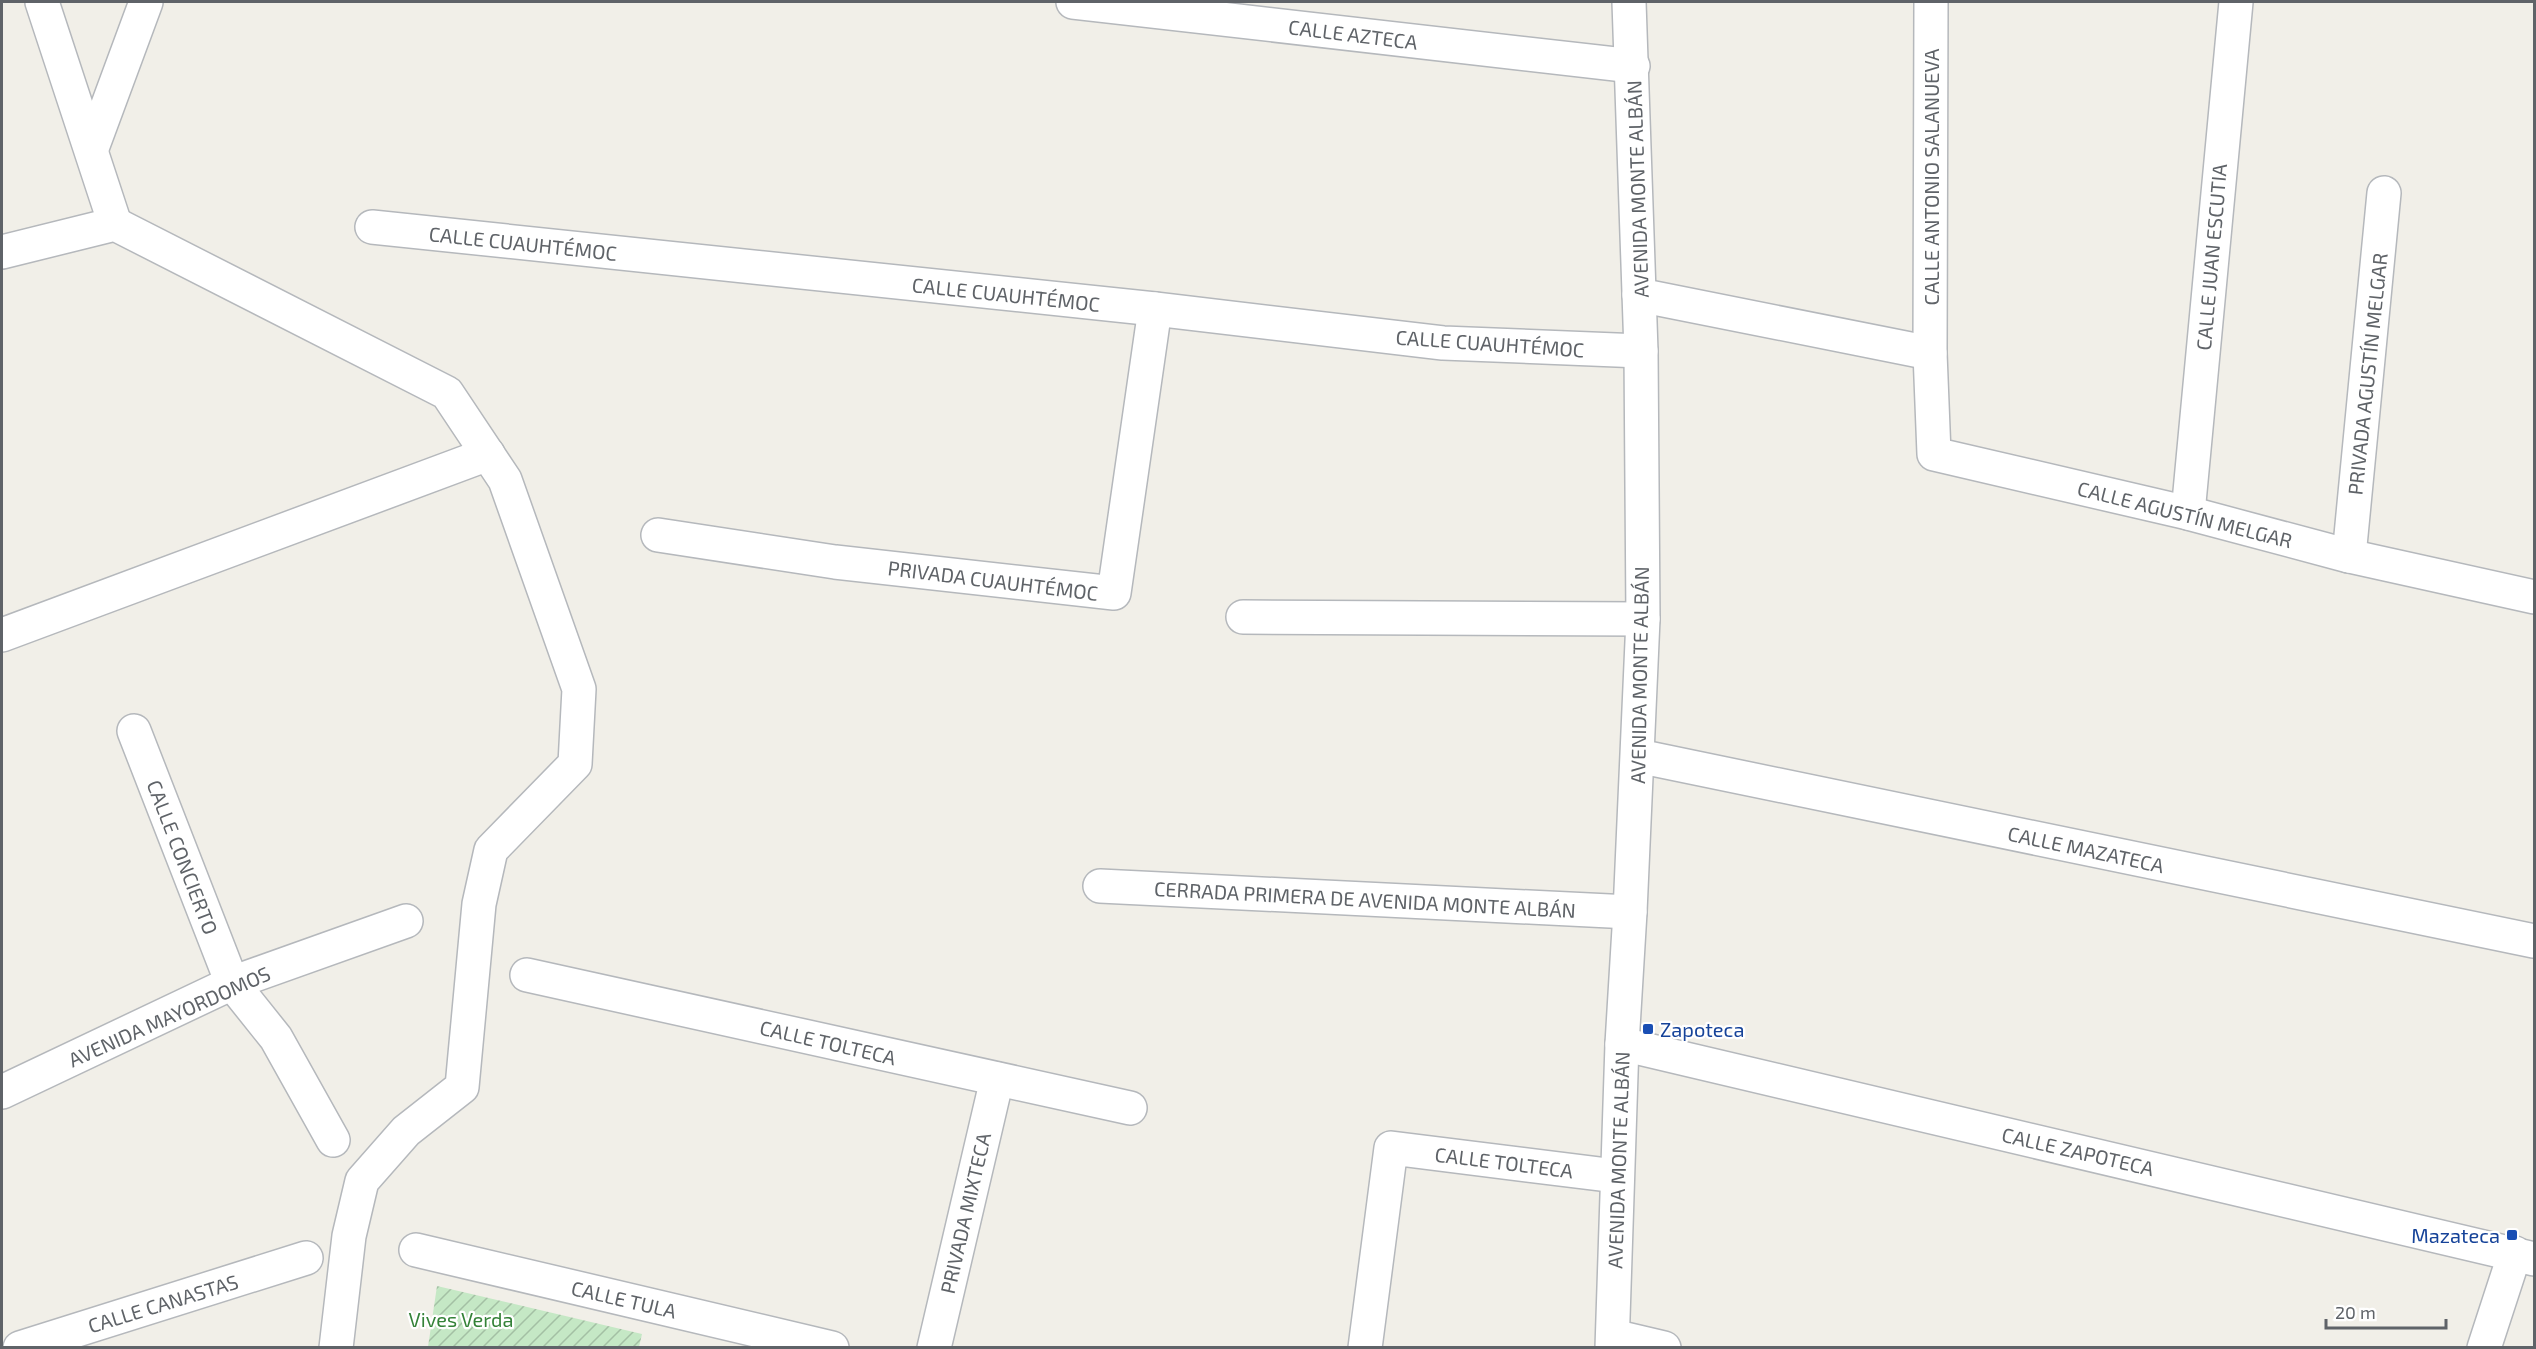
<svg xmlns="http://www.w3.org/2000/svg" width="2536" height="1349" viewBox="0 0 2536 1349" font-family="'Exo 2',sans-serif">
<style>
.garden{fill:url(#garden-furrows)}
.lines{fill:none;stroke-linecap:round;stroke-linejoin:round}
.minor-casing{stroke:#b5b8bc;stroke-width:36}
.minor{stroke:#fff;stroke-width:33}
.transit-dot{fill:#1a4fb4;stroke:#fff;stroke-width:2}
.labels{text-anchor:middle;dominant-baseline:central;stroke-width:4.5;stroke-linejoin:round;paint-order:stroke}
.street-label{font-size:20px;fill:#5f6368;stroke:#fff}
.transit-label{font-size:20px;fill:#164399;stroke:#fff;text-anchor:start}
.park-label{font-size:20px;fill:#348238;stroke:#fff}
</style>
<defs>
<pattern id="garden-furrows" width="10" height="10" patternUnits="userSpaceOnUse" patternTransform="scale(1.5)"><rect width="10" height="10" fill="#c5e8c5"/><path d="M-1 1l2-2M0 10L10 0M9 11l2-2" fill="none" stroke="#a3c0a4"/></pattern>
</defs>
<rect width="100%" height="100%" fill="#f1efe8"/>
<polygon class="garden" points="437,1286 642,1334 639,1347 428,1347"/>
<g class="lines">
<defs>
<g id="minor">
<polyline points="42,2 115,224"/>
<polyline points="1073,2 1633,66"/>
<polyline points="1931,2 1930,353 1934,454 2188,513 2349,556 2534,597"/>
<polyline points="92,148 146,2"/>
<polyline points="372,227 1155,309 1443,343 1641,351"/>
<polyline points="2,252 115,224 447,393 505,480 579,689 575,764 491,850 479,904 462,1087 406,1131 362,1181 349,1236 336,1348"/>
<polyline points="1639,295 1930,353"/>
<polyline points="2188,513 2236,2"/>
<polyline points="658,535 835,562 1114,593 1155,309"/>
<polyline points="2349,556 2384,193"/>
<polyline points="1243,617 1643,619"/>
<polyline points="2,635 488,454"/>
<polyline points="134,731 232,983 276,1038 333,1140"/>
<polyline points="1638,756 2534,941"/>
<polyline points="1100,886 1630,912"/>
<polyline points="527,975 1130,1108"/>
<polyline points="1622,1044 2534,1259"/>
<polyline points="2,1092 232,983 406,921"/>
<polyline points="416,1250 832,1348"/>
<polyline points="1613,1336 1664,1348"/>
<polyline points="20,1348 306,1258"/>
<polyline points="934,1348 997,1079"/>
<polyline points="1365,1348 1391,1148 1616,1176"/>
<polyline points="1612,1348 1622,1044 1630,912 1643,619 1641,351 1629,2"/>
<polyline points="2484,1348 2515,1253"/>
</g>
</defs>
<use href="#minor" class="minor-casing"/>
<use href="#minor" class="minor"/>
</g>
<g class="transit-dot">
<rect x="1642" y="1023" width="12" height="12" rx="3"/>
<rect x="2506" y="1229" width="12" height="12" rx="3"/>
</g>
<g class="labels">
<g class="street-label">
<text transform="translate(1353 34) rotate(7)">CALLE AZTECA</text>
<text transform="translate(1931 177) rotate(-90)">CALLE ANTONIO SALANUEVA</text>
<text transform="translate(1637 189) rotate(-92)">AVENIDA MONTE ALBÁN</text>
<text transform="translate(523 243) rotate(6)">CALLE CUAUHTÉMOC</text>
<text transform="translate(2211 257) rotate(-85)">CALLE JUAN ESCUTIA</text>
<text transform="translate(1006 294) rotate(6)">CALLE CUAUHTÉMOC</text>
<text transform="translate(1490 343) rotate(4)">CALLE CUAUHTÉMOC</text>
<text transform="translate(2367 374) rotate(-84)">PRIVADA AGUSTÍN MELGAR</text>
<text transform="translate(2185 514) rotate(14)">CALLE AGUSTÍN MELGAR</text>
<text transform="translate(993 580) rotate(7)">PRIVADA CUAUHTÉMOC</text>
<text transform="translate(1639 675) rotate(-89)">AVENIDA MONTE ALBÁN</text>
<text transform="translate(2086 849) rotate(12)">CALLE MAZATECA</text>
<text transform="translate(183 857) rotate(69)">CALLE CONCIERTO</text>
<text transform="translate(1365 899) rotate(3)">CERRADA PRIMERA DE AVENIDA MONTE ALBÁN</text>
<text transform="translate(169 1016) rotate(-24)">AVENIDA MAYORDOMOS</text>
<text transform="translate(828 1042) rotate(13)">CALLE TOLTECA</text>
<text transform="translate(2078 1151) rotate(13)">CALLE ZAPOTECA</text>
<text transform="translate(1618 1160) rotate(-88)">AVENIDA MONTE ALBÁN</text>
<text transform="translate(1504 1162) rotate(7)">CALLE TOLTECA</text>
<text transform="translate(965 1213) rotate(-77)">PRIVADA MIXTECA</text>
<text transform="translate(624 1299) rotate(13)">CALLE TULA</text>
<text transform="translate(163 1303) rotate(-17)">CALLE CANASTAS</text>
</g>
<g class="transit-label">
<text x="1660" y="1029">Zapoteca</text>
<text x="2500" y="1235" text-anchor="end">Mazateca</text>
</g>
<g class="park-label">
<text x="461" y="1319">Vives Verda</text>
</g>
</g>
<rect width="2536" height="1349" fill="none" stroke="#5f6368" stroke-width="6"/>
<path d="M2326 1319v9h120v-9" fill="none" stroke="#5f6368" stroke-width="3"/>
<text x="2335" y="1319" font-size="18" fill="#5f6368" stroke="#ffffff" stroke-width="4.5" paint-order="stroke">20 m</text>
</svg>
